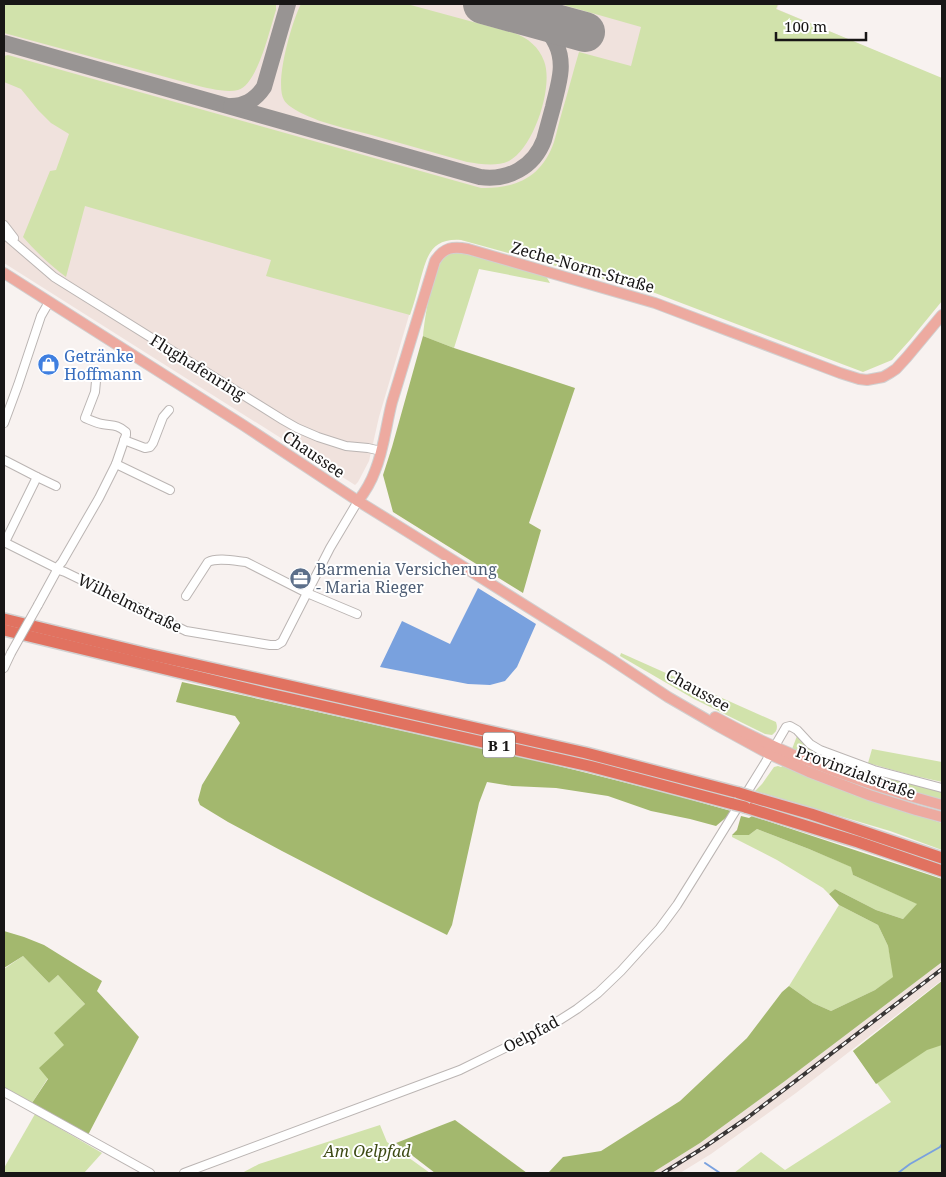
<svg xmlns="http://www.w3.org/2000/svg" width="946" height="1177" viewBox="0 0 946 1177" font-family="'Noto Serif',serif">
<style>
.built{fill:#f0e2dd}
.green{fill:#d1e2ab}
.forest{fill:#a3b86e}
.water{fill:#79a1de}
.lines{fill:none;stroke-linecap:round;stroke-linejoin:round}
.stream{stroke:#79a1de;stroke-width:2}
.taxiway{stroke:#989493;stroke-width:16}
.runway{stroke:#989493;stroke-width:40}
.minor-casing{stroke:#bbb5b3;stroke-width:10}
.major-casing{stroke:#d1d0d0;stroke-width:12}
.highway-casing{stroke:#d1d0d0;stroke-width:14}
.minor{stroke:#fff;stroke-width:8}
.major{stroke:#edaaa0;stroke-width:10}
.highway{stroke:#e17260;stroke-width:11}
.rail-casing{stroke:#393636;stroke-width:4}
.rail{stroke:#fff;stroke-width:2;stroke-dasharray:5.5;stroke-linecap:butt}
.minor-bridge-casing{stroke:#bbb5b3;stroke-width:10;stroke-linecap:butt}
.highway-bridge-casing{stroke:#d1d0d0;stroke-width:14;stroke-linecap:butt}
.minor-bridge{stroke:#fff;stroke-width:8}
.highway-bridge{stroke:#e17260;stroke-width:11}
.labels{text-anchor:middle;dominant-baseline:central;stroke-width:4;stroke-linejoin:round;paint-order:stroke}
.shield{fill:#fff;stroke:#5d5c5c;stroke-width:1}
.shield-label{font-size:15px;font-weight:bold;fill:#181616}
.street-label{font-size:16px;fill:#181616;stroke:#fff}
.shop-label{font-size:16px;fill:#366cbe;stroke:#fff;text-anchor:start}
.service-label{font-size:16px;fill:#4e5e75;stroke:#fff;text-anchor:start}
.park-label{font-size:16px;font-style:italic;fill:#3d4a14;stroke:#fff}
</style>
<rect width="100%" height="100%" fill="#f8f2f0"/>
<g class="built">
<polygon points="4,4 779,4 777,9 942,79 651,289 520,252 447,237 428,251 379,417 369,461 358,482 355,485 4,263"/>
<polygon points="942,962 942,980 796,1093 711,1154 680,1173 652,1173 700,1143 785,1081"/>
</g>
<g class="green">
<path d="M4 4H276V10C270 28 258 84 238 90 226 93 207 88 195 85L4 33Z"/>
<path d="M301 4H407L514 33C528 38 539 47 544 61 554 86 534 148 509 161 496 167 480 164 467 162 434 153 401 143 368 134 352 130 335 126 320 121 310 117 289 109 284 100 274 83 292 21 301 4Z"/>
<path d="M560 4H778L776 9 942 78V301L910 340 892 360 863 372 655 293 461 240C430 238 427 257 420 281 417 292 414 304 410 315L266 276 271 260 85 206 66 277C50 265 36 252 23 237L50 171 56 170 69 134 51 123 38 110 21 89 4 82V56L8 55 481 188C516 189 542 177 554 142 557 132 559 122 562 112 568 92 573 72 579 52L631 66 641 27Z"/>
<path d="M451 253H462L546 276 550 283 479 269 454 348 423 336C425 316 431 277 442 260 444 257 448 255 451 253Z"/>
<path d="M621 653 776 722C778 728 777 731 772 735L765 734 694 699 620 656Z"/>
<polygon points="797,736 808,748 831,759 886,778 942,791 942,801 844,771 792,749"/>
<polygon points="872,749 942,762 942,782 911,775 868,763"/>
<polygon points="786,764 854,795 942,823 942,850 890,831 755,791 762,784 774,767 778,766 781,767"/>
<polygon points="757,829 809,849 852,867 853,875 918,904 903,919 876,910 835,889 829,894 823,888 777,860 732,837 732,835 749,835"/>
<polygon points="839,905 878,925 888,946 894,977 875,990 831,1011 813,1003 789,986"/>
<polygon points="23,956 49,983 58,975 85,1004 55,1033 65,1045 40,1068 48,1078 32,1103 4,1089 4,969"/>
<polygon points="942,981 942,1173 734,1173 761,1152 785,1170 891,1102 853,1051"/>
<polygon points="35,1114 102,1153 84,1173 4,1173 4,1168"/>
<polygon points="380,1125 387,1142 430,1173 242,1173 259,1164"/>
</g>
<g class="forest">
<polygon points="423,336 454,348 575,388 529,523 541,530 523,593 393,512 383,475 392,447"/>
<polygon points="182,682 535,760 671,794 731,811 729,815 716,826 690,819 651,811 608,796 556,788 512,786 487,782 479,803 452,925 447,935 371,897 282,851 228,822 200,805 198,800 202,785 240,723 235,716 176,702"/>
<polygon points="741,816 749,818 752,816 942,879 942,962 785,1081 700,1143 652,1173 548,1173 563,1157 601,1151 680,1101 747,1038 782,992 789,986 813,1003 831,1011 875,990 893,977 888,946 878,925 839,905 829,894 835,889 876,910 903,919 917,904 853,875 851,867 809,849 757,829 749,835 732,835 737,830"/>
<polygon points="4,931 24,937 44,945 102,981 97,991 139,1037 88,1135 32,1103 48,1079 39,1068 64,1045 54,1033 85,1004 58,975 49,983 23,956 4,968"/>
<polygon points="942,981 942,1045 927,1050 876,1084 853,1051"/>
<polygon points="455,1120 527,1173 435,1173 396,1143"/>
</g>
<polygon class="water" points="478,588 536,624 517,667 505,681 490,685 468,684 380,667 402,621 450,644"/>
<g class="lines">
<g class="stream">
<polyline points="705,1163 720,1173"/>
<polyline points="898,1173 910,1164 940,1147 942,1144"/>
</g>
<g class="taxiway">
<path d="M4 43 480 177C508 181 534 167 544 140 547 129 550 118 553 107 558 85 566 65 556 44 549 29 537 22 522 15"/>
<path d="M231 106C245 106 256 99 264 87L288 4"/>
</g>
<polyline class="runway" points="483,4 585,32"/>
<defs>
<g id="minor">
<polyline points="4,225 14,238"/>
<polyline points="4,234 54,277 283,420 297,428 318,437 346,446 368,448 381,451"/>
<path d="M96 381 95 392 85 418C90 420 96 423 102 424 112 426 117 424 126 432V435L116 464"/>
<polyline points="4,423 18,385 41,316 49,302"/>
<polyline points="124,440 145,448 150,447 153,443 163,417 169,410"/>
<polyline points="4,460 37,477"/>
<polyline points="4,542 54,567 56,569 65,572 186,631 270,645 277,645 282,642 330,548 358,501"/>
<polyline points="5,542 37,477 56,486"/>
<path d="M186 596 208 562C217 557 236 561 246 562L307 593 357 614"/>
<polyline points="38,605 56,572 56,569 62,562 99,498 116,464 170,490"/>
<polyline points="4,668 11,653"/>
<polyline points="4,1092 150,1173"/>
<polyline points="184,1173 460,1070 552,1025 577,1009 598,993 621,971 660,928 677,905 697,873 765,763 786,727 790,726 797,730 810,744 820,750 874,770 942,788"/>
</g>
<g id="major">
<polyline points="4,273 243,425 358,501 432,547 609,658 668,697 718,726 769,754 809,772 869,795 916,810 942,817"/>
<path d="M358 501C365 492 371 482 375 471 384 449 386 425 392 402L435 261C444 247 453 246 468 249L655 303 840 373 859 379 867 380 883 377 890 373 896 369 907 357 942 315"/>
<path d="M715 717C788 757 863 784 942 805"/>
</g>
<g id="highway">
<polyline points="4,619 148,654 586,753 739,793"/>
<polyline points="4,630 265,693 589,766 733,804"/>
<polyline points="752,797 811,814 942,858"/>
<polyline points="745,807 858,842 942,871"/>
</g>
</defs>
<use href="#minor" class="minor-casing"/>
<use href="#major" class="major-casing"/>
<use href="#highway" class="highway-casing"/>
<use href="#minor" class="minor"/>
<use href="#major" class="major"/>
<use href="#highway" class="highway"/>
<defs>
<polyline id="rail" points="663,1173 703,1148 747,1118 942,969"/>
</defs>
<use href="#rail" class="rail-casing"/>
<use href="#rail" class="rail"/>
<defs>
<polyline id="minor-bridge" points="11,653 38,605"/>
<g id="highway-bridge">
<polyline points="739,793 752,797"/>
<polyline points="733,804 745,807"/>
</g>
</defs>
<use href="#minor-bridge" class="minor-bridge-casing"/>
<use href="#highway-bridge" class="highway-bridge-casing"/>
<use href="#minor-bridge" class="minor-bridge"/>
<use href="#highway-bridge" class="highway-bridge"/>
</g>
<defs>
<symbol id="shop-disc" viewBox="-11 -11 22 22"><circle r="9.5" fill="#3f7fe0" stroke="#fff"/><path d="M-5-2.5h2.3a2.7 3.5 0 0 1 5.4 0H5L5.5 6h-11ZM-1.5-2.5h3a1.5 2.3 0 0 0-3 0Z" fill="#fff"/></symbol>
<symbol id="office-disc" viewBox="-11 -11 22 22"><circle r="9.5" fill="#5c6f8a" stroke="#fff"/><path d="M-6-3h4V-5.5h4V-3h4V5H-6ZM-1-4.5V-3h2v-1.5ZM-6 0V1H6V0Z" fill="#fff"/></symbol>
</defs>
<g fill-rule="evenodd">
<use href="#shop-disc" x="36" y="352" width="25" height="25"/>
<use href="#office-disc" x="288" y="566" width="25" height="25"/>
</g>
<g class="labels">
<rect class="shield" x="483" y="732.5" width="32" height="25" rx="4"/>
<g class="shield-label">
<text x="499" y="745">B 1</text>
</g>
<g class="street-label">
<text transform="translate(583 267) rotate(16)">Zeche-Norm-Straße</text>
<text transform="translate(198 367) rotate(32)">Flughafenring</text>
<text transform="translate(314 454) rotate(34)">Chaussee</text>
<text transform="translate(130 603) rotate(26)">Wilhelmstraße</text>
<text transform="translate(698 690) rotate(29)">Chaussee</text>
<text transform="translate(856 772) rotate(20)">Provinzialstraße</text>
<text transform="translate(531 1034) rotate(-28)">Oelpfad</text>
</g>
<g class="shop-label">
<text x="64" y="356">Getränke<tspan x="64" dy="18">Hoffmann</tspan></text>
</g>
<g class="service-label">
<text x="316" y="569">Barmenia Versicherung<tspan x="316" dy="18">- Maria Rieger</tspan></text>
</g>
<g class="park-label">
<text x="367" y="1151">Am Oelpfad</text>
</g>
</g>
<rect width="946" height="1177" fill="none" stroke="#181616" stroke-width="10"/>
<path d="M776 32v8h90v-8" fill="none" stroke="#181616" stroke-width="2.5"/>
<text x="784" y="32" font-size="15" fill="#181616" stroke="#ffffff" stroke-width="4" paint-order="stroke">100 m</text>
</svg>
